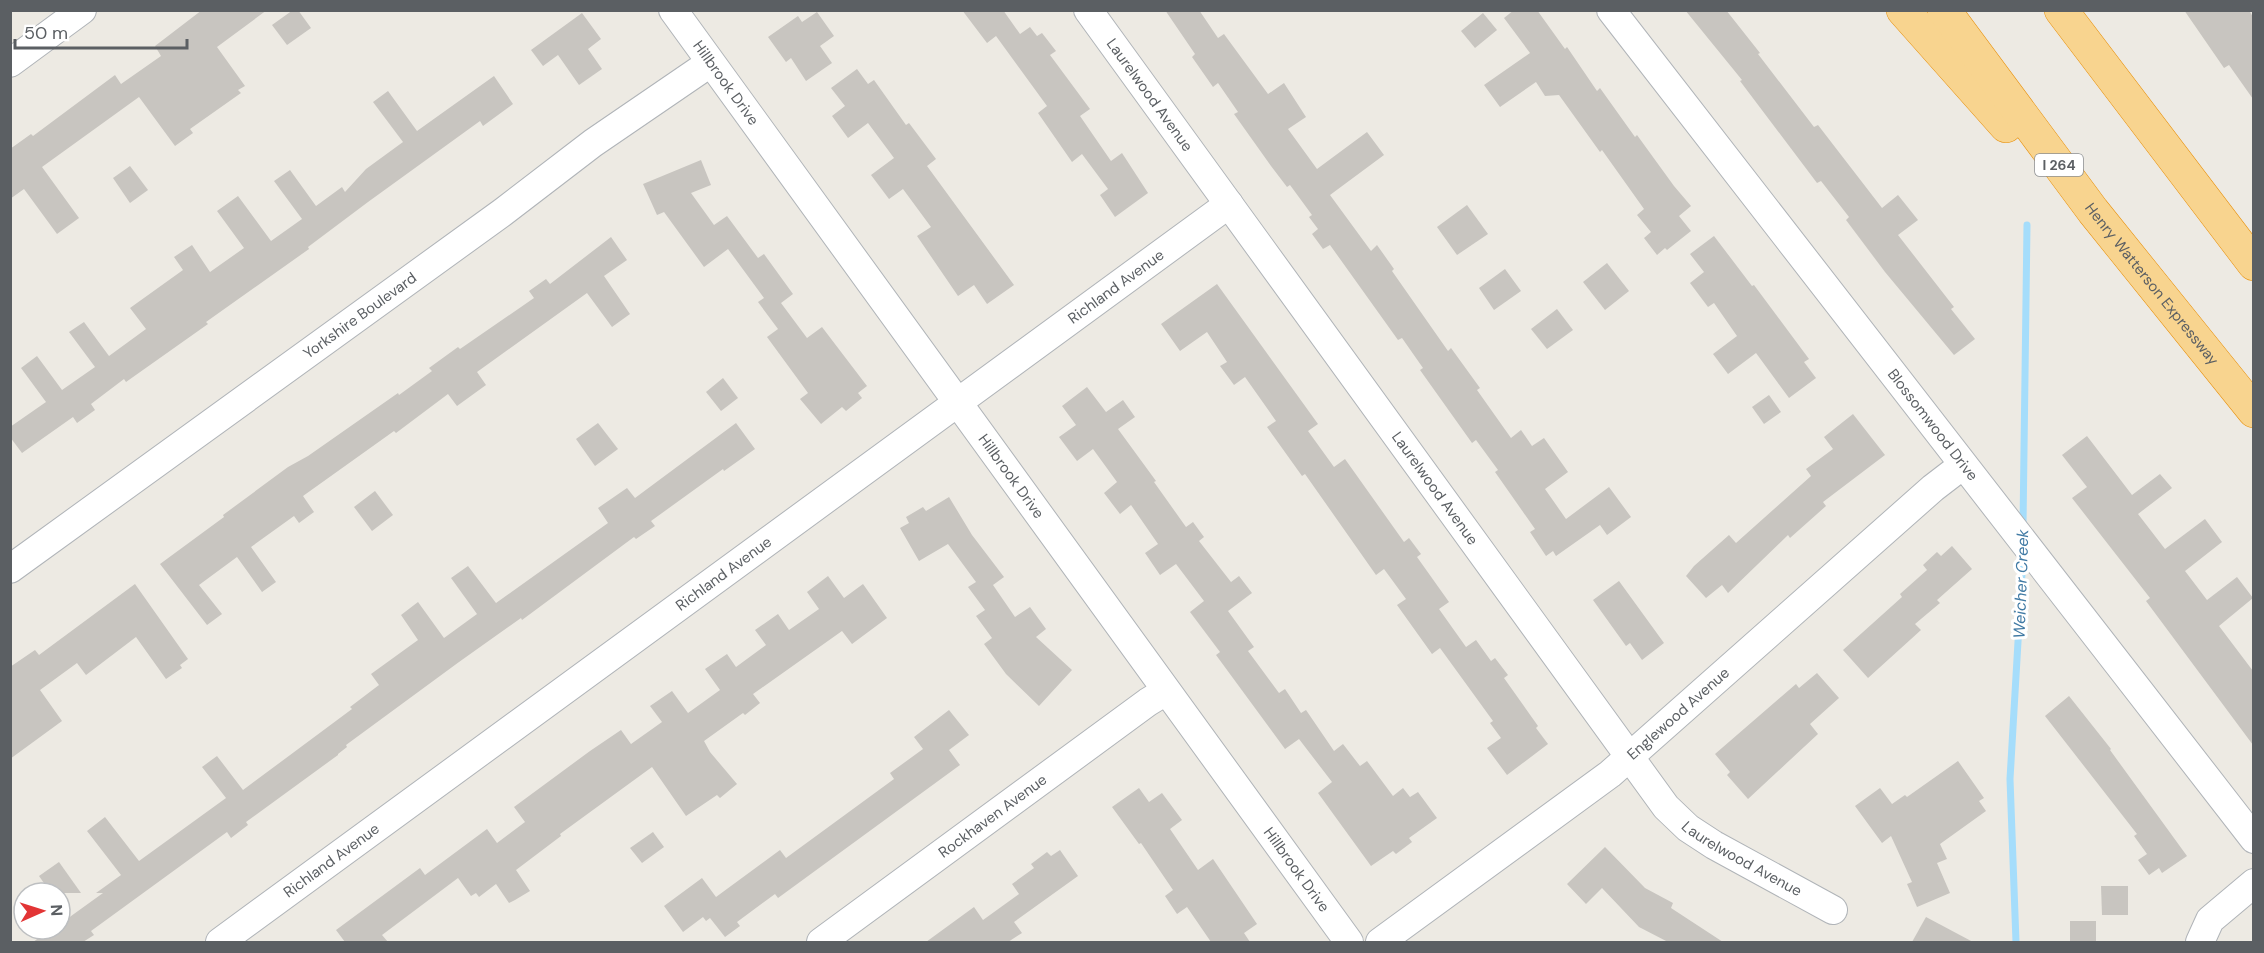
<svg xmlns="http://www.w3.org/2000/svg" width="2264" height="953" viewBox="0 0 2264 953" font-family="'DM Sans',sans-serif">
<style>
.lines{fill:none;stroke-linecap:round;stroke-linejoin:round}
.stream{stroke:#a5ddfb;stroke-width:7}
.building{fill:#c8c5c0}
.minor-casing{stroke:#b0b4b8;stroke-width:30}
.highway-casing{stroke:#e78f09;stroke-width:34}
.minor{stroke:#fff;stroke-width:28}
.highway{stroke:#f8d48f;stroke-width:33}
.labels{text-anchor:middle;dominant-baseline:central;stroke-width:6;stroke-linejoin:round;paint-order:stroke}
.shield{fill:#fff;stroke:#8c8f92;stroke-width:1.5}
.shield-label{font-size:14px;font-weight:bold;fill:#5b5f63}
.street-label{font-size:15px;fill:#5b5f63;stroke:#fff}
.water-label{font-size:16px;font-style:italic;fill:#407aa4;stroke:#fff}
</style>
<rect width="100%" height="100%" fill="#edeae3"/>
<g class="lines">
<g class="stream">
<polyline points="2023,526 2027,225"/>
<polyline points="2016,942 2010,779 2023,556"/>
</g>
</g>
<g class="building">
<polygon points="202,10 267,10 217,47 245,86 238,90 241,93 190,129 193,133 175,146 139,97 42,167 79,218 57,234 24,189 10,199 10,149 31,134 33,136 115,75 121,84 161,56 155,46"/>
<polygon points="293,10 298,10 311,28 287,45 272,25"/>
<polygon points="962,10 1003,10 1020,34 1030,27 1037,36 1042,33 1056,51 1050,55 1090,109 1080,116 1111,161 1122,153 1148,193 1115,217 1100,195 1108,189 1082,154 1072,162 1038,113 1047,106 996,36 987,43"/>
<polygon points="1165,10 1199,10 1218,38 1224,34 1268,94 1284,83 1306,117 1288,129 1317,169 1367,132 1384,155 1330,195 1371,251 1377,245 1394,269 1392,271 1448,351 1451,348 1480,388 1477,390 1511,438 1521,430 1532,446 1544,438 1568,472 1545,489 1566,519 1609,487 1631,517 1607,535 1600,525 1556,556 1553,551 1546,556 1530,532 1535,529 1495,472 1498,470 1476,440 1472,443 1420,370 1423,368 1402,338 1398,340 1330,245 1323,249 1312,234 1318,229 1309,217 1312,215 1290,185 1287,187 1271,166 1234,114 1238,112 1218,83 1213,87 1192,57 1195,54"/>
<polygon points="1514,10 1537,10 1565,49 1567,47 1597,91 1600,88 1635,137 1637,135 1674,186 1691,206 1679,216 1691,231 1667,250 1665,248 1657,255 1644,238 1651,232 1637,215 1644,209 1602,150 1600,152 1559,95 1545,96 1536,82 1500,107 1484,85 1530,53 1504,18"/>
<polygon points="1685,10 1726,10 1760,53 1758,54 1814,127 1818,125 1882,208 1898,195 1918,220 1898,235 1954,307 1951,309 1975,339 1954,355 1885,272 1846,220 1849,217 1821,181 1817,183 1740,81 1742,80"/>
<polygon points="2184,10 2249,10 2253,17 2253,99 2229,65 2224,68"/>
<polygon points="817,12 834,36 820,46 832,63 806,81 791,58 786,62 768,37 798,16 802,22"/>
<polygon points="582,13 601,39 588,49 602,69 579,85 558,55 543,66 531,50"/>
<polygon points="1483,13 1497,30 1475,48 1461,31"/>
<polygon points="857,69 868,84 874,80 906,125 909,123 936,159 927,166 1014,285 987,304 974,285 958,296 917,236 931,227 903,189 889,199 871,175 894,158 868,123 848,138 832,116 845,106 831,88"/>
<polygon points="494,76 513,104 483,126 480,121 368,202 308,247 309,249 206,322 208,324 126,382 124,379 91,404 95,410 77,423 73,417 22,453 10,437 10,427 46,402 21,368 37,356 62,390 95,367 69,332 84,322 109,356 146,329 130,308 183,270 174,257 192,245 210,272 244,248 217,211 238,196 271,241 302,219 274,181 290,170 316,206 342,187 345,192 366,169 403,142 373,102 388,91 417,131"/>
<polygon points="701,160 711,185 691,193 714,225 727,216 758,258 764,254 793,294 781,303 807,338 822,327 867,386 858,393 862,398 846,411 842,407 821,424 800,399 808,393 767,337 778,329 758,302 764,298 728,249 704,267 664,212 657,215 643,184"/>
<polygon points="130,166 148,190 130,203 113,178"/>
<polygon points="1467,205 1488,234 1457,255 1437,227"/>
<polygon points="1714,236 1752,286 1754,285 1809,359 1804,362 1816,378 1789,398 1756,353 1728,374 1713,354 1737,336 1714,303 1708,307 1690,283 1704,272 1690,254"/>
<polygon points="611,237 627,260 604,276 630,314 612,327 587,293 477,372 486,385 457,406 448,394 396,433 394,431 303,496 314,512 299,523 294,516 251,547 276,582 262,592 237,557 199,585 222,614 207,625 160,564 224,517 223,515 288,467 308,456 398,393 399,395 432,371 429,368 458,347 460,349 534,298 529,291 546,279 550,284"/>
<polygon points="1607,263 1629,291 1605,310 1583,282"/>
<polygon points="1505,269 1521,291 1494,310 1479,288"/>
<polygon points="1217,284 1318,424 1308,431 1334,467 1345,459 1404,542 1409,538 1421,554 1417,557 1449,602 1439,609 1466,647 1476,640 1491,661 1495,658 1508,675 1504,678 1538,726 1536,728 1548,744 1507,775 1487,748 1501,738 1490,723 1493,721 1440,648 1432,654 1397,605 1406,599 1384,569 1376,575 1305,474 1302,476 1267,427 1276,421 1245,377 1234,385 1220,366 1227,362 1207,332 1180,351 1161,324"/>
<polygon points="1557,309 1573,330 1547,349 1531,329"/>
<polygon points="723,378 738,398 721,411 706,392"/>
<polygon points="1087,387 1106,412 1123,400 1135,417 1118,429 1156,481 1154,482 1186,527 1193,522 1204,537 1199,541 1231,582 1239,576 1252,593 1228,611 1254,647 1248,651 1279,693 1285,689 1301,713 1306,710 1334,751 1343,744 1360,766 1367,761 1393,796 1403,788 1410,797 1418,792 1437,818 1409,838 1412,842 1396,854 1393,851 1371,866 1318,793 1332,782 1299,739 1285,749 1216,655 1220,652 1190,612 1204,601 1176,564 1160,575 1145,553 1158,544 1131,505 1120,514 1104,493 1117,482 1093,449 1077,461 1059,437 1076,425 1062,406"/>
<polygon points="1769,395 1781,412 1764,424 1752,407"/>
<polygon points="1853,414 1885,455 1823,502 1826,506 1790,538 1788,535 1728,593 1722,585 1706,598 1686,576 1694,566 1729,535 1736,543 1811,476 1806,469 1833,449 1824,437"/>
<polygon points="598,423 618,449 595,466 576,439"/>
<polygon points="736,423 755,449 724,471 723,469 651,521 655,526 636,539 634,537 522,620 521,618 459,662 346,745 347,747 338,754 338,755 246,822 248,825 231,838 227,832 91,931 94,935 83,942 33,942 52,929 60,929 60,924 103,893 96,893 121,875 87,831 105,817 139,861 226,798 202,767 217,756 243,790 352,709 350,707 379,685 371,674 418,640 401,615 418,602 444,638 477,614 451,578 468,566 496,603 608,523 598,508 627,488 635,498"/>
<polygon points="2087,436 2132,495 2160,474 2172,488 2138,514 2165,549 2205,519 2222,542 2185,571 2207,600 2237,577 2253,598 2219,626 2253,671 2253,745 2146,601 2150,598 2072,498 2087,487 2062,455"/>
<polygon points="375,491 393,515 372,531 354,507"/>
<polygon points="949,497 972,535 1004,577 993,585 1015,617 1030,607 1046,629 1036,637 1072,670 1039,706 1006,674 984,644 992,638 976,616 985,610 968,587 976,582 948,544 919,561 900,528 909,523 906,517 923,507 926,511"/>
<polygon points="1952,546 1972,569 1937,600 1940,603 1915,624 1921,630 1868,678 1843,650 1902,597 1900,594 1927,570 1923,565 1937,552 1941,556"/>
<polygon points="828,576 844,598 863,584 887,618 852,644 842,631 753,694 760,703 745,715 743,713 704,741 710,752 737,784 720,798 717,795 686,816 652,767 560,834 561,836 516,870 530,891 515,900 509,903 496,884 479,897 476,893 471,896 458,878 382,935 388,942 345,942 336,930 420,868 425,875 487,829 497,843 525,822 514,807 590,751 621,730 631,744 662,722 650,706 672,691 688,713 720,690 705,669 727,654 736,667 766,645 755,630 778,614 789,630 819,609 807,592"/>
<polygon points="1619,581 1664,643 1642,660 1630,643 1626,646 1593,600"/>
<polygon points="135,584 188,659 180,665 182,668 166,679 136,637 86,675 77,663 40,690 62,721 10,759 10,667 35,650 39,655"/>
<polygon points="1817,673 1839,698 1810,724 1818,734 1748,799 1727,775 1730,772 1715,754 1796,684 1799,688"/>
<polygon points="2069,696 2111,749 2110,750 2187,856 2162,873 2159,868 2149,875 2138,860 2147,854 2134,836 2137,834 2045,716"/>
<polygon points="949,710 969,735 949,750 960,765 778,898 775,894 737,922 740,926 725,937 710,918 706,921 703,917 683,932 664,906 702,878 716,897 780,850 786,858 894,779 890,773 923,749 914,737"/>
<polygon points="1958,761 1984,798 1979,801 1986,811 1940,844 1947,859 1937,863 1950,893 1917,907 1907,884 1912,882 1891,836 1882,843 1855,806 1880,788 1892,804 1905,795 1907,797"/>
<polygon points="1139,788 1149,802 1162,793 1182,820 1170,829 1198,870 1213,859 1257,924 1244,933 1250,942 1211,942 1187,907 1177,914 1165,896 1173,890 1141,843 1139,844 1112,807"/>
<polygon points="653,832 664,847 642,863 630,848"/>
<polygon points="1605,847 1645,888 1673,903 1671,908 1723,942 1668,942 1639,927 1602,888 1586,904 1567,884"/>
<polygon points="1060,850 1078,876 1014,922 1022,933 1008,942 926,942 974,907 983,920 1019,894 1012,884 1034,868 1031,864 1047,852 1051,856"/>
<polygon points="59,862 81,893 51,893 39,876"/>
<polygon points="2101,886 2128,886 2128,915 2102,915"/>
<polygon points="1926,917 1973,942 1912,942"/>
<rect x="2070" y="921" width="26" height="21"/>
</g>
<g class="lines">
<defs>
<g id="minor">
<path id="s1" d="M673 10 1349 942"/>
<path id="s2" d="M1088 10 1666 807 1688 828 1714 845 1833 910"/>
<path id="s3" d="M1611 10 2254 839"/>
<polyline points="10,63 82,10"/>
<path id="s4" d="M10 569 503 212 593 143 710 63"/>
<path id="s5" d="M220 942 1229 204"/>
<path id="s6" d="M821 942 1148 702 1166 691"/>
<path id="s7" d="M1380 942 1610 774 1933 488 1963 465"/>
<polyline points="2200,942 2210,920 2254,883"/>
</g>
<g id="highway">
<polyline points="1903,10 2006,126"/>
<path id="s8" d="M1944 10 2093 211 2254 411"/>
<polyline points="2061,10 2254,264"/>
</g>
</defs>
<use href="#minor" class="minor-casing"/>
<use href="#highway" class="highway-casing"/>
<use href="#minor" class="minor"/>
<use href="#highway" class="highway"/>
</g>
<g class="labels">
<rect class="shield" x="2035" y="154" width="48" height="22" rx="4.5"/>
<g class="shield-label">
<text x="2059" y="165">I 264</text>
</g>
<g class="street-label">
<text stroke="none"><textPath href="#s1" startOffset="90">Hillbrook Drive</textPath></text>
<text stroke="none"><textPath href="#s2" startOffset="105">Laurelwood Avenue</textPath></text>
<text stroke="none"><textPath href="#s8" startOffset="344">Henry Watterson Expressway</textPath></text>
<text stroke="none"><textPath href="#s5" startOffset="1110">Richland Avenue</textPath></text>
<text stroke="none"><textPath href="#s4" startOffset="432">Yorkshire Boulevard</textPath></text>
<text stroke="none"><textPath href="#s3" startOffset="525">Blossomwood Drive</textPath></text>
<text stroke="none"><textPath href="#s1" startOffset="576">Hillbrook Drive</textPath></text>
<text stroke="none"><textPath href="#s2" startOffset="591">Laurelwood Avenue</textPath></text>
<text stroke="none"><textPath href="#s5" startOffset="624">Richland Avenue</textPath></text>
<text stroke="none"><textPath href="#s7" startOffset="376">Englewood Avenue</textPath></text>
<text stroke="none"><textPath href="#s6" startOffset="213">Rockhaven Avenue</textPath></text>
<text stroke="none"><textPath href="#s2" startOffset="1077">Laurelwood Avenue</textPath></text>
<text stroke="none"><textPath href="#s5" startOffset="138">Richland Avenue</textPath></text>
<text stroke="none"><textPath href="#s1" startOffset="1062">Hillbrook Drive</textPath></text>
</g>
<g class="water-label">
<text transform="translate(2021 584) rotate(-88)">Weicher Creek</text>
</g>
</g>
<rect width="2264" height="953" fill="none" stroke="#5b5f63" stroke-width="24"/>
<g transform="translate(42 911) rotate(87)"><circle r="28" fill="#ffffff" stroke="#bdbfc1" stroke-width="1.5"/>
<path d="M0-4.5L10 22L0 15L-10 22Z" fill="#e23435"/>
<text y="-9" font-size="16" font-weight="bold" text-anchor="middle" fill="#5b5f63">N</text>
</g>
<path d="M15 39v9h172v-9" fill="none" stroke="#5b5f63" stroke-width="3"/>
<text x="24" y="39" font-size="18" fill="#5b5f63" stroke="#ffffff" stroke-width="4.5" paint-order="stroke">50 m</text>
</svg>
